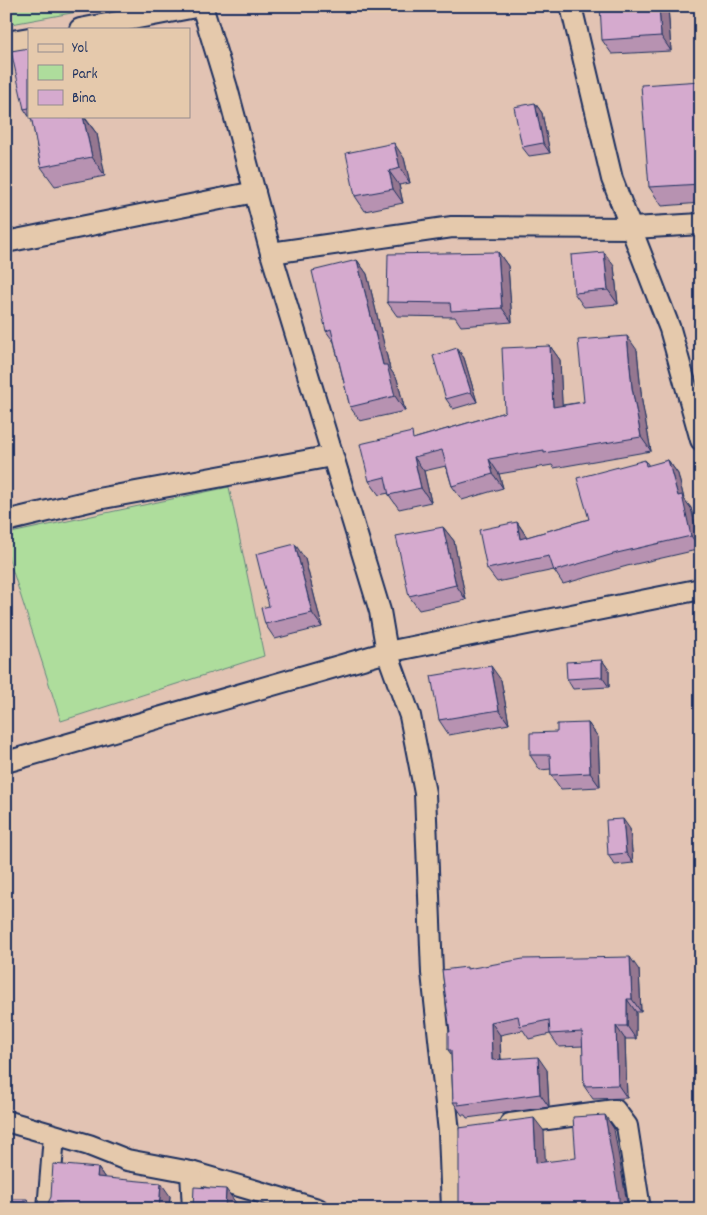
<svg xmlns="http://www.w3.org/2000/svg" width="707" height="1215" viewBox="0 0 707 1215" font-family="Dekko,sans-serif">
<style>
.green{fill:#aedd9c;stroke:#64867d}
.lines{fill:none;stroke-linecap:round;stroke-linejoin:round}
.minor-casing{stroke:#1b2f5e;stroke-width:24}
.minor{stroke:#e5c9ac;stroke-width:20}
.wall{fill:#b792b1;stroke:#1b2f5e}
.shaded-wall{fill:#957790;stroke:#1b2f5e}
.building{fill:#d5aace;stroke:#1b2f5e}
</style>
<rect width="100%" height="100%" fill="#e2c3b3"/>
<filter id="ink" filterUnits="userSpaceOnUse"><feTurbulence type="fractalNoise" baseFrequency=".02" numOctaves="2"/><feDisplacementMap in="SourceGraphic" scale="10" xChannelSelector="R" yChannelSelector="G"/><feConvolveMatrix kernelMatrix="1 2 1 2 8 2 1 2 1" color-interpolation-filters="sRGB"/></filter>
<g filter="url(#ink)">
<g class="green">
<polygon points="6,6 110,6 6,25"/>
<polygon points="229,487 264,656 61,721 6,550 6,534"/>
</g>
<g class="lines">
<defs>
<g id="minor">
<polyline points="202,6 227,88 271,253 380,611 387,652 410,716 425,793 432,973 449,1132 452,1209"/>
<polyline points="571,6 612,179 670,329 701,440"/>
<polyline points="80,29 201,6"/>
<polyline points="6,42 29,38"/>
<polyline points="6,242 255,192"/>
<polyline points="271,253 452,227 633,228 701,224"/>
<polyline points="6,521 98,499 332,456"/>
<polyline points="6,762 387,652 701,589"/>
<polyline points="6,1121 89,1145 127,1160 191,1172 318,1209"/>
<polyline points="510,1124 615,1110 627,1126 640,1209"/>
<polyline points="191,1172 193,1209"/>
<polyline points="48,1209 54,1136"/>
</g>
</defs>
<use href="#minor" class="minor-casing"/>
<use href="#minor" class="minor"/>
</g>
<g class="wall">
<polygon points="668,6 671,51 612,54 602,40"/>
<polygon points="29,48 29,116 84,116 97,134 105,176 55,186 41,167 32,121 24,109"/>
<polygon points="701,81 701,203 662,206 649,187"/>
<polygon points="535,103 542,113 550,153 529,156 522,147"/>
<polygon points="404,158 410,183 399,185 403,203 365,211 355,196"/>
<polygon points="498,252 508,266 512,322 461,326 455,317 397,316 387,302"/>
<polygon points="357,260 367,274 390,369 397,379 405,411 360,421 350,407 334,342 326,331"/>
<polygon points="614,266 618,304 584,307 574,293"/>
<polygon points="550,346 560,360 562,405 584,402 637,350 642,402 651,451 554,468 552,465 499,474 503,488 462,500 452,486 446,466 424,471 431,502 399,509 389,495 389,493 379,495 369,481 416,438 505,412"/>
<polygon points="457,348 464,358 477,402 453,409 446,399"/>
<polygon points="645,460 649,466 668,460 678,474 684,499 691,508 701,549 627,566 563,584 554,570 497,582 487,569 517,522 527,537 589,519"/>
<polygon points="443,527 454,541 466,600 419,610 409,596"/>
<polygon points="305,559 322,627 275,639 265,624 269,606"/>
<polygon points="602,660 609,670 609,687 573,689 567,679"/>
<polygon points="501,680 509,724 449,735 439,720"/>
<polygon points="588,723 598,737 600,787 561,789 551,775 551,769 540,770 530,755 557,732"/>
<polygon points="630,829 633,863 615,865 608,855"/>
<polygon points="468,969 639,970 641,1012 636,1012 636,1039 625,1039 627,1098 593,1099 584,1086 583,1046 559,1047 550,1034 529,1039 523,1030 500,1035 501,1059 547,1070 549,1107 467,1118 465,1115 462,1115 453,1102 451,1054 448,1050"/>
<polygon points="98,1168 105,1178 170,1196 169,1209 52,1209 48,1203"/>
</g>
<g class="shaded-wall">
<polygon points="659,6 668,6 671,51 661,36"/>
<polygon points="535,103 542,113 550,153 543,143"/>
<polygon points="83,116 97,134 105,176 92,157"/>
<polygon points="394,143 404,158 410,183 400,168"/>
<polygon points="389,171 399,185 403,203 393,189"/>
<polygon points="498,252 508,266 512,322 502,308"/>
<polygon points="604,252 614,266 618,304 608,290"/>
<polygon points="357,260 367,274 390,369 397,379 405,411 395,396 383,365"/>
<polygon points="627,336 637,350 642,402 651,451 641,437 632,388"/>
<polygon points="550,346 560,360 563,421 553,407"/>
<polygon points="457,348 464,358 477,402 471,392"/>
<polygon points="414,457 424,471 431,502 421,488"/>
<polygon points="489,459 499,474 503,488 493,474"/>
<polygon points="668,460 678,474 684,499 691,508 701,549 691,536 678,496"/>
<polygon points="517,522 526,536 530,552 520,539"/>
<polygon points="443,527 454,541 466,600 456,585"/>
<polygon points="295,544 305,559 322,627 312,613"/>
<polygon points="602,660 609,670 609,687 602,677"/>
<polygon points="491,666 501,680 509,724 499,710"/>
<polygon points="588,723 598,737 600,787 590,773"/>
<polygon points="623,819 630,829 633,863 626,853"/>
<polygon points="630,957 639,970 641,1012 632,999"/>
<polygon points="627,999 636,1012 636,1039 627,1026"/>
<polygon points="491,1022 500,1035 501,1072 492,1060"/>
<polygon points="616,1026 625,1039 627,1098 618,1085"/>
<polygon points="538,1057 547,1070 549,1107 540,1094"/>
<polygon points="605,1115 614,1129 628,1209 619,1209"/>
<polygon points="534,1118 544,1131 546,1176 536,1163"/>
<polygon points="98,1168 107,1181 97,1177"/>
<polygon points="161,1183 170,1196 169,1209 159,1209"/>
<polygon points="226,1189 236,1203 236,1209 225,1209"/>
<polygon points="27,1199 35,1209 28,1209"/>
</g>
<g class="building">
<polygon points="600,6 659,6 661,36 602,40"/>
<polygon points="29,48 29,108 24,109 11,51"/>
<polygon points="701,81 701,184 649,187 641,85"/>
<polygon points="535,103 543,143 522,147 514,107"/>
<polygon points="31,116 70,116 70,118 77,116 83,116 92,157 41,167"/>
<polygon points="394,143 400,168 389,171 393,189 355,196 346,153"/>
<polygon points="498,252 502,308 451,311 450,303 387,302 388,254"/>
<polygon points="604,252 608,290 574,293 571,255"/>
<polygon points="357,260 383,365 387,365 395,396 350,407 331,329 326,331 312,271"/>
<polygon points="627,336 632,388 641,437 544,453 544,450 489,459 493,474 452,486 442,450 414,457 421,488 389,495 385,477 369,481 360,444 412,432 413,439 505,412 502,348 550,346 553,407 584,402 578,340"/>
<polygon points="457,348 471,392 446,399 433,356"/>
<polygon points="645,460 646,466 668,460 678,496 682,495 691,536 617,553 554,571 549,556 487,569 479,530 517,522 520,539 589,519 577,478"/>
<polygon points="443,527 456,585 409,596 396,536"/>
<polygon points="295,544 312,613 265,624 261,608 269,606 256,554"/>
<polygon points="602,660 602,677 567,679 566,662"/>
<polygon points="491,666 499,710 439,720 431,676"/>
<polygon points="588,723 590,773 551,775 550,755 530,755 530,733 557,732 557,724"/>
<polygon points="623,819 626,853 608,855 606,820"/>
<polygon points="630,957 632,999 627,999 627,1026 616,1026 618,1085 584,1086 582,1032 550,1034 549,1020 520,1026 518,1016 491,1022 492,1060 538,1057 540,1094 458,1105 458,1102 453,1102 451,1050 448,1050 448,1032 450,1032 442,970 467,967 467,969 523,959"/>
<polygon points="605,1115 619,1197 619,1209 459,1209 459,1128 534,1118 536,1163 576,1158 573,1117"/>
<polygon points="53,1164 98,1168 97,1177 161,1183 159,1209 79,1209 79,1206 48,1203 51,1197"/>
<polygon points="194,1187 226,1189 225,1209 193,1209"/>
<polygon points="6,1199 27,1199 28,1209 6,1209"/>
<rect x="268" y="1205" width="17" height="4"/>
</g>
</g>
<rect width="707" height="1215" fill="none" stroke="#e5c9ac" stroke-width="25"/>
<rect x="12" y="12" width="682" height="1190" fill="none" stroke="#1b2f5e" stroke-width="2" filter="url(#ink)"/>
<rect x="28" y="28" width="162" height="90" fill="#e5c9ac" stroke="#948b8d"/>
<rect x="38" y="44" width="25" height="8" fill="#e5c9ac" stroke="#948b8d"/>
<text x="72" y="52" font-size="15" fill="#1b2f5e">Yol</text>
<rect x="38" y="65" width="25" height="15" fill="#aedd9c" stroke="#948b8d"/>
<text x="72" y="78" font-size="15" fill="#1b2f5e">Park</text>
<rect x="38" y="90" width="25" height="15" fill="#d5aace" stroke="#948b8d"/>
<text x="72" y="102" font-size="15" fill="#1b2f5e">Bina</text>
</svg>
